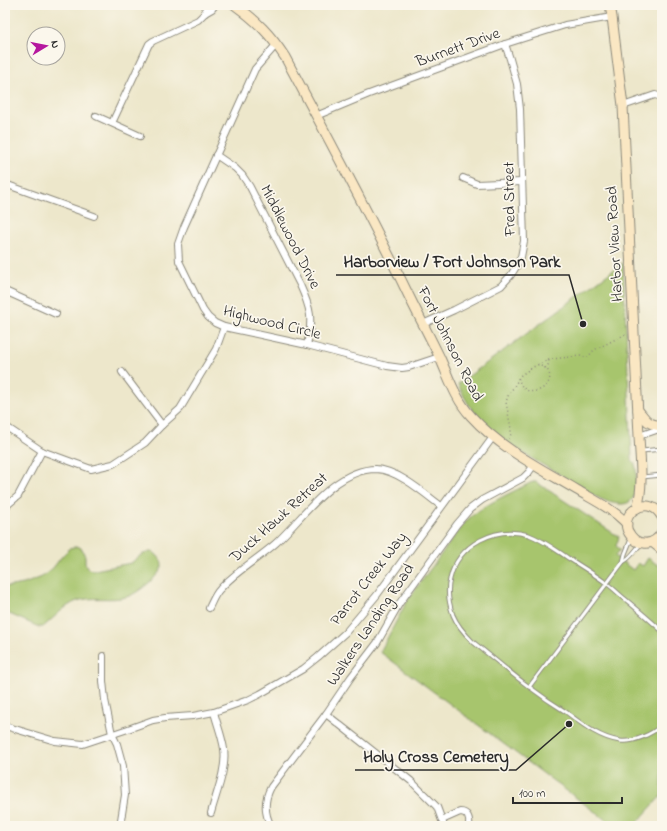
<svg xmlns="http://www.w3.org/2000/svg" width="667" height="831" viewBox="0 0 667 831" font-family="'Indie Flower',sans-serif">
<style>
.green{fill:#a7c56d;stroke:#69784c}
.lines{fill:none;stroke-linecap:round;stroke-linejoin:round}
.lane-casing{stroke:#8c897b;stroke-width:5}
.street-casing{stroke:#8c897b;stroke-width:8}
.secondary-casing{stroke:#8c897b;stroke-width:11}
.path{stroke:#8c897b;stroke-width:1.5;stroke-dasharray:1 3;stroke-linecap:butt}
.lane{stroke:#fff;stroke-width:3}
.street{stroke:#fff;stroke-width:6}
.secondary{stroke:#fae7c3;stroke-width:9}
.labels{text-anchor:middle;dominant-baseline:central;stroke-width:3.5;stroke-linejoin:round;paint-order:stroke}
.street-label{font-size:16px;fill:#2b2b2b;stroke:#fbf7ec}
.leader{fill:none;stroke:#2b2b2b;stroke-width:1.5}
.callout-dot{fill:#2b2b2b;stroke:#fbf7ec;stroke-width:1.5}
.callout-label{font-size:17px;text-anchor:middle;font-weight:bold;fill:#2b2b2b;stroke:#fbf7ec;stroke-width:3.5;stroke-linejoin:round;paint-order:stroke}
</style>
<rect width="100%" height="100%" fill="#fbf7ec"/>
<filter id="ink" filterUnits="userSpaceOnUse"><feTurbulence type="fractalNoise" baseFrequency=".025" numOctaves="2"/><feDisplacementMap in="SourceGraphic" scale="8" xChannelSelector="R" yChannelSelector="G"/><feConvolveMatrix kernelMatrix="1 2 1 2 8 2 1 2 1" color-interpolation-filters="sRGB"/></filter>
<filter id="wash" filterUnits="userSpaceOnUse"><feTurbulence type="fractalNoise" baseFrequency=".012" numOctaves="4" result="noise"/><feDisplacementMap in="SourceGraphic" scale="16" xChannelSelector="R" yChannelSelector="G"/><feGaussianBlur stdDeviation="0.9" result="paint"/><feColorMatrix in="noise" values="0 0 0 0 0 0 0 0 0 0 0 0 0 0 0 0 0 1.4 0 .05"/><feComposite in="paint" operator="in"/></filter>
<g filter="url(#wash)">
<rect width="100%" height="100%" fill="#ede7cb"/>
<g class="green">
<path d="M623 263 632 460C633 461 635 463 635 465 637 468 636 478 636 483 636 493 634 504 621 504 604 504 583 489 569 480 539 462 506 446 481 420 471 410 464 397 458 384Z"/>
<path d="M533 482H536L619 537 616 546 620 550 615 556 633 570 638 563 643 566 648 558 662 568V795L634 826H614L380 652 407 601 464 523C482 505 507 495 530 483Z"/>
<path d="M77 546 81 548 85 556V563L88 569 95 570 131 563 141 555 152 551C157 555 162 559 162 566 161 575 136 595 126 597 111 601 91 596 77 601 64 606 54 618 43 627H39L5 612V587L24 584 42 577 53 568 63 555 70 548Z"/>
</g>
</g>
<g filter="url(#ink)">
<g class="lines">
<defs>
<g id="lane">
<polyline points="642,451 662,449"/>
<polyline points="642,477 662,475"/>
<polyline points="623,562 625,554 631,539"/>
<path d="M662 631C650 620 637 609 625 599 619 594 613 588 606 583 594 574 581 566 568 558 556 550 543 540 529 535 496 525 458 544 450 579 447 590 449 604 453 615 457 625 465 634 473 642 491 656 509 672 528 686 540 695 553 704 566 712 582 724 599 738 620 741 633 743 652 734 662 725"/>
<path d="M529 687 623 562C632 557 634 551 641 544"/>
</g>
<g id="street">
<polyline points="205,13 206,5"/>
<polyline points="276,45 255,69 184,227 178,244 179,261 203,310 208,317 215,323 224,327 307,345 387,366 402,368 409,367 439,357"/>
<polyline points="623,106 655,95 662,97"/>
<polyline points="96,116 140,136"/>
<polyline points="316,116 369,94 505,44 565,25 612,17"/>
<polyline points="112,123 149,44 153,41 198,20 205,13 212,9 215,5"/>
<path d="M216 155 235 168 242 175 250 187 300 285C311 309 313 319 307 345"/>
<polyline points="463,178 477,184 522,182"/>
<polyline points="5,184 94,216"/>
<polyline points="5,291 56,314"/>
<polyline points="423,324 454,310 501,286 511,275 516,267 521,257 524,241 520,109 517,84 510,59 505,44"/>
<polyline points="122,372 162,425"/>
<polyline points="5,426 42,451 91,469 113,464 145,443 162,425 180,409 216,349 224,327"/>
<polyline points="639,436 662,428"/>
<polyline points="5,507 18,496 42,451"/>
<path d="M209 608C212 602 215 594 220 589 236 571 258 559 276 543 303 518 335 469 376 469 398 470 424 493 441 506"/>
<polyline points="103,656 103,681 105,700 112,734 117,744 123,766 125,795 120,826"/>
<polyline points="326,714 411,781 437,807 444,826"/>
<polyline points="5,726 55,741 83,744 128,729 153,720 165,718 193,716 214,712 248,700 260,694 303,669 318,657 346,632 377,595 493,437"/>
<path d="M211 813C216 794 227 768 224 749 222 736 217 724 214 712"/>
<path d="M442 820 460 812C468 812 470 819 469 826"/>
<path d="M271 826C264 813 264 800 271 787L326 714 351 677 377 643 399 604 457 524 470 509 482 500 523 478 529 472 534 465"/>
</g>
<g id="secondary">
<path d="M235 5C257 21 270 34 285 57 326 134 368 211 406 290 417 313 429 335 440 358 449 378 456 400 471 416 500 448 540 468 577 490 594 500 613 509 627 524"/>
<path d="M610 5 612 17 623 106 639 436C640 459 644 486 637 508"/>
<path d="M638 410C647 421 647 424 662 426"/>
<path d="M662 517C648 491 614 516 631 536 634 540 639 543 644 543 652 544 658 539 662 532"/>
<polyline points="652,542 662,550"/>
</g>
</defs>
<use href="#lane" class="lane-casing"/>
<use href="#street" class="street-casing"/>
<use href="#secondary" class="secondary-casing"/>
<g class="path">
<polyline points="545,368 548,365 549,360"/>
<path d="M518 378C520 382 521 387 525 389 535 397 556 384 548 371 546 367 541 367 538 364"/>
<polyline points="509,439 511,434 511,429 506,402 508,396 521,375 533,367 551,359 580,356 587,358 594,350 626,334"/>
</g>
<use href="#lane" class="lane"/>
<use href="#street" class="street"/>
<use href="#secondary" class="secondary"/>
</g>
</g>
<g class="labels">
<g class="street-label">
<text transform="translate(458 48) rotate(-20)">Burnett Drive</text>
<text transform="translate(510 199) rotate(-91)">Fred Street</text>
<text transform="translate(290 237) rotate(63)">Middlewood Drive</text>
<text transform="translate(615 244) rotate(-93)">Harbor View Road</text>
<text transform="translate(272 323) rotate(14)">Highwood Circle</text>
<text transform="translate(450 344) rotate(63)">Fort Johnson Road</text>
<text transform="translate(279 518) rotate(-42)">Duck Hawk Retreat</text>
<text transform="translate(369 579) rotate(-52)">Parrot Creek Way</text>
<text transform="translate(371 625) rotate(-56)">Walkers Landing Road</text>
</g>
</g>
<path class="leader" d="M583 324L569 275H336M569 724L516 770H355"/>
<g class="callout-dot">
<circle cx="583" cy="324" r="4"/>
<circle cx="569" cy="724" r="4"/>
</g>
<g class="callout-label">
<text x="452" y="267">Harborview / Fort Johnson Park</text>
<text x="436" y="762">Holy Cross Cemetery</text>
</g>
<rect width="667" height="831" fill="none" stroke="#fbf7ec" stroke-width="20"/>
<g transform="translate(46 46) rotate(80)"><circle r="19" fill="#fbf7ec" stroke="#a8a59f"/>
<path d="M0-3L7 15L0 10L-7 15Z" fill="#b5179e"/>
<text y="-6" font-size="11" font-weight="bold" text-anchor="middle" fill="#2b2b2b">N</text>
</g>
<path d="M513 797v6h109v-6" fill="none" stroke="#2b2b2b" stroke-width="2"/>
<text x="519" y="797" font-size="12" fill="#2b2b2b" stroke="#fbf7ec" stroke-width="3" paint-order="stroke">100 m</text>
</svg>
